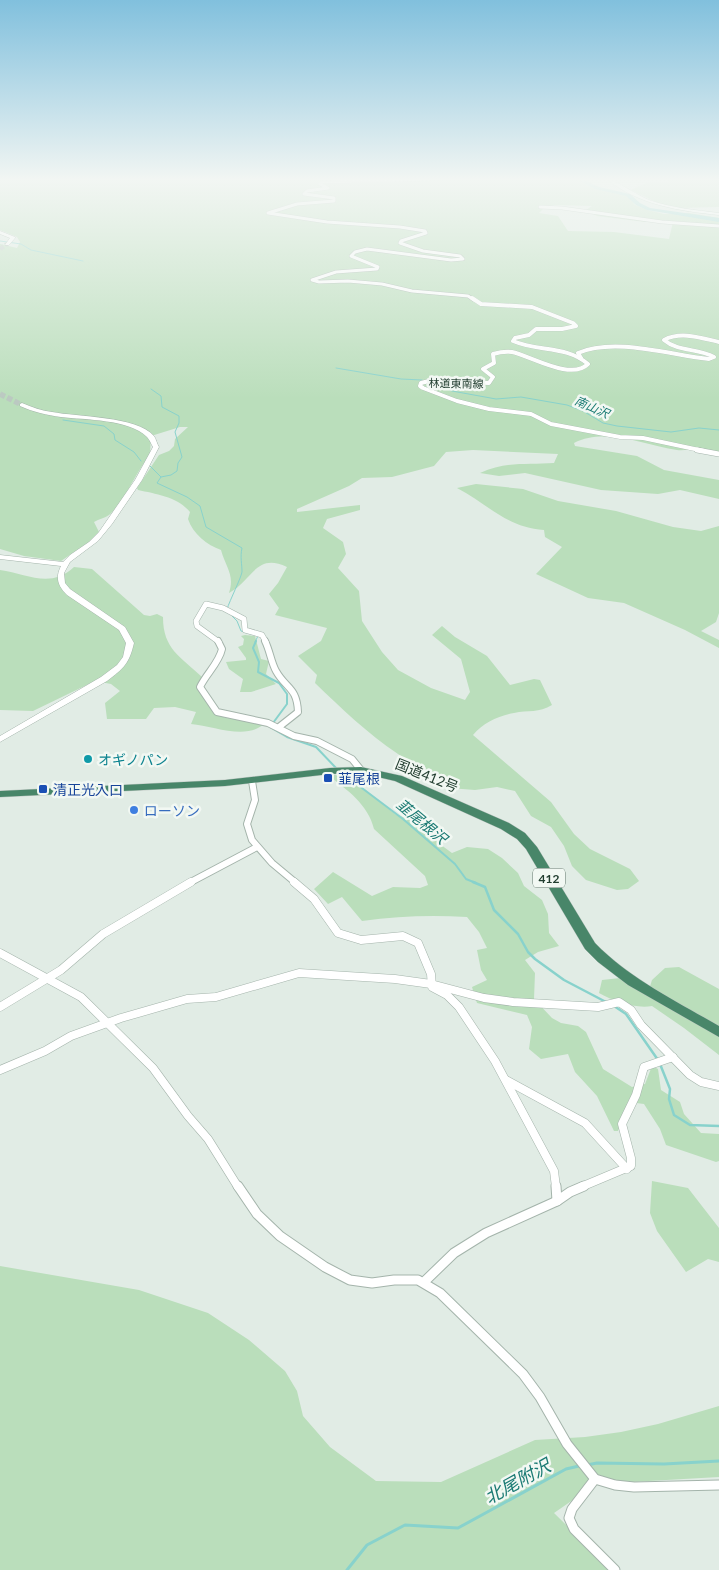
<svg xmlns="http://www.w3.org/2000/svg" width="719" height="1570" viewBox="0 0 719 1570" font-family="Lato,'Noto Sans JP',sans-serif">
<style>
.green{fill:#badebb;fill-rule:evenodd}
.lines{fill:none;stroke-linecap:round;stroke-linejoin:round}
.stream-far3{stroke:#88d2cc;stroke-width:1}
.stream-far2{stroke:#88d2cc;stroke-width:2}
.stream-far1{stroke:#88d2cc;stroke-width:2.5}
.stream{stroke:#88d2cc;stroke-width:3}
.river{fill:#88d2cc;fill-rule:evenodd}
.tertiary-tunnel-far1{stroke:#bbc9c1;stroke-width:4.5;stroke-dasharray:4.5 2;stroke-linecap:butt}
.tertiary-tunnel{stroke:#bbc9c1;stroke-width:5.5;stroke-dasharray:5.5 2.5;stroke-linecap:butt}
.minor-far5-casing{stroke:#a4b4ab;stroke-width:4}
.minor-far4-casing{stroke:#a4b4ab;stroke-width:4.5}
.minor-far3-casing{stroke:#a4b4ab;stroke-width:6}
.minor-far2-casing{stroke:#a4b4ab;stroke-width:8}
.minor-far1-casing{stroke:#a4b4ab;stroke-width:9}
.minor-casing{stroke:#a4b4ab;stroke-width:11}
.tertiary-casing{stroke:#a4b4ab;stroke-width:1}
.secondary-casing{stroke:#9fb8aa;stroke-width:1}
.trunk-casing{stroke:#c1c9c5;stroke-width:1}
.minor-far5{stroke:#fff;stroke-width:3}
.minor-far4{stroke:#fff;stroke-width:4}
.minor-far3{stroke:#fff;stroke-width:5}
.minor-far2{stroke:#fff;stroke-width:6}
.minor-far1{stroke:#fff;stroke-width:8}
.minor{stroke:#fff;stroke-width:9}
.tertiary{fill:#fff;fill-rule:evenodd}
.secondary{fill:#fff;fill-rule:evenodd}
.trunk{fill:#488669;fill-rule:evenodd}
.culture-dot{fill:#0f9aa8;stroke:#f2f8f3;stroke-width:2}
.transit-dot{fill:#1a4fb4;stroke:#f2f8f3;stroke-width:2}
.shop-dot{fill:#3f7fe0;stroke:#f2f8f3;stroke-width:2}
.labels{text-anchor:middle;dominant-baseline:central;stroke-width:5;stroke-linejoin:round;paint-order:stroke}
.far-street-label{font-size:11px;fill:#213d2f;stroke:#f2f8f3}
.far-water-label{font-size:12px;font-style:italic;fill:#1a7a73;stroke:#f2f8f3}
.shield{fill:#f2f8f3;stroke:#60756a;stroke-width:1}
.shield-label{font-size:12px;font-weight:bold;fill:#213d2f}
.culture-label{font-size:14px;fill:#0d838f;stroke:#f2f8f3;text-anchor:start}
.street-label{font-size:14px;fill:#213d2f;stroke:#f2f8f3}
.transit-label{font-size:14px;fill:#164399;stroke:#f2f8f3;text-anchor:start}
.shop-label{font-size:14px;fill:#366cbe;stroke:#f2f8f3;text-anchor:start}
.water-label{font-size:15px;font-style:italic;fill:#1a7a73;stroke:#f2f8f3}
.near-water-label{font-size:18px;font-style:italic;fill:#1a7a73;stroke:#f2f8f3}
</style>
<rect width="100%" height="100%" fill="#e1ece5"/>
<g class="green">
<path d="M0 179H585L601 190 628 196 635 205 648 210 664 214 689 213 719 218V453C712 451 704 448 696 449 690 449 683 451 677 450 645 445 605 427 574 443L575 446 637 456 664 470 719 480V499L680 490 658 494 601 490 525 473 499 476 480 473C506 461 528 465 554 463L558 454 473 450 446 452 434 466 392 477 362 478 349 486 297 509V512L360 505V510L327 519 323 528 343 542 346 554 338 568 359 591 362 621 382 652 398 670 431 688 465 700 470 692 461 659 432 635 442 626 455 637 487 656 510 685 534 679 540 680 552 705C539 713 528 710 514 713 498 716 483 723 473 735L551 802 574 834 590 849 630 869 639 881 628 889 617 890 586 880 572 866 564 846 551 827 531 816 515 791 497 787 475 790 449 788C437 772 415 766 398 754 368 734 341 708 315 683L317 675 298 656 321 641 327 628 275 615 279 608 269 594 278 583 287 567C256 552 253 580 229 593 235 575 226 568 221 550 207 545 193 534 188 519L190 512C178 497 156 494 138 490L137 488 159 455 169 451 174 446 175 439 188 427H180L151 436 150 455C136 471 125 502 109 515 105 518 99 519 94 522L99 532 89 542 61 561 24 556 0 549V244L17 248 20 242 17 237 0 230ZM554 205 592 206 586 210 597 216 645 222 661 220 673 222 669 239 614 232 568 231 558 216 539 213 544 208Z"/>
<polygon points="672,179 719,179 719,207 677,208 658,203 631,190 646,183 667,182"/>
<path d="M476 484 523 489 558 501 616 511 673 527 701 531 719 526V613L716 622 701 631 719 640V648L685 630 624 603 588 598 536 574 562 547 545 537 544 530C507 528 488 504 457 488Z"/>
<path d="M74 567 92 569 144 615 150 616 157 614 163 617C163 649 180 656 202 677L198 688 206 694 213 712 226 718 265 723C247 741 214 726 191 724L196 712 175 707 154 708 146 719H107L105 703 120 691 111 684 95 681 33 711 0 710V570C27 574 51 589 74 567Z"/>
<polygon points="245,635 255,636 261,659 269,661 266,674 276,684 251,692 240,692 243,679 229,669 226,662 246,660 246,658 238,647 243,645 244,639 241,636"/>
<path d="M328 775H347L395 814 424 825 434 832 437 842 452 853 467 847 488 849 502 858 518 873 524 886 542 900 548 914 549 933 559 946 538 952 525 960 535 973 534 999 552 1018 561 1023 578 1026 586 1032 603 1069 632 1087 645 1084 652 1066 658 1069 661 1090 680 1102 684 1114 701 1133 719 1134V1161L716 1162 666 1145 660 1129 644 1104 628 1102 618 1131H614L597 1096 575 1072 568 1054 541 1059 529 1049 532 1027 527 1015 477 1003 472 987 487 980 481 970 477 950 487 948 479 932 467 917C431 915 398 916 362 921L342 897 328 904 314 889 333 872 372 896 393 887 420 888 428 885 425 876 374 829C368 804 347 790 328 775Z"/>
<path d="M679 967 719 989V1055L684 1028 652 1006C635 1009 613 1001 599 993L602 980 620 978 647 996 652 980 665 968Z"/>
<polygon points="652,1181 688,1188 719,1228 719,1262 708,1259 686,1272 657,1231 650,1213"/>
<polygon points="0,1266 139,1290 208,1313 249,1340 285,1371 297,1391 303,1416 330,1447 376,1481 441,1482 535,1440 585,1437 621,1432 658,1424 719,1406 719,1477 596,1484 554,1513 612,1570 0,1570"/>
</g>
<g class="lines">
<g class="stream-far3">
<polyline points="0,241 21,244 31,250 83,261"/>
<polyline points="336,368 401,379 422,380"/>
<polyline points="434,383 452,391 496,399 521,397 567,405 583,411 603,423 617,426 671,432 699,428 719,430"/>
<polyline points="151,389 161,396 162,407 179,416 179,423 175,432 182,457 178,463 177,471 171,475 161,477"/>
<polyline points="63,420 104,426 114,434 115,440 134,452 141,461"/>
<path d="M150 466 161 477 157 483 187 497 200 506 206 527 242 548C240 557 242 564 242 572 241 578 230 600 227 609"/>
<polyline points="229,613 237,621 241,631 251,634"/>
<polyline points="255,642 258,636"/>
</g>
<g class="stream-far2">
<polyline points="256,641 253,648 259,662 258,672 279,683 287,694 287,704 273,723"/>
<polyline points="270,727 287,737 316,747 337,769"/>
<polyline points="342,773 403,819 455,864 466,879 476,883"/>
</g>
<g class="stream-far1">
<polyline points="473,882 485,887 494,910 518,934 528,952 535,959 564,980 606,1002"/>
<polyline points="614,1006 626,1014 658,1060"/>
<polyline points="660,1064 670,1089 669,1099 674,1115 690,1125 719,1126"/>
</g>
<g class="stream">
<polyline points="587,1465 597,1463 664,1464 719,1461"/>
<polyline points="347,1570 367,1545 405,1525 458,1528 566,1469 579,1466"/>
</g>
<polygon class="river" points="576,179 582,179 599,187 630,194 640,203 650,208 719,218 719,222 647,210 636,205 626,196 595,189"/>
<polyline class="tertiary-tunnel-far1" points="0,249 7,244"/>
<polyline class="tertiary-tunnel" points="0,394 22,405"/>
<defs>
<g id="minor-far5">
<polyline points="430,179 323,182 320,184 328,188 307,191 304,194 334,198 334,201 297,204 268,213 327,222 400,227 425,231 426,233 401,241 400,243 423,251 460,256 463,259 451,260 367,249 355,252 351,256 378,267 377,269 336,272 312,280 319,282 348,281 382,284 412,291 468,296 474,300"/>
<polyline points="638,179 653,179"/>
<polyline points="540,207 562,208 662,222 719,226"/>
</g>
<g id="minor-far4">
<path d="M472 298 481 304 532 307 573 323 576 326 562 329H536L529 335 515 338 513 341C538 352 566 345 588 364 571 381 531 356 512 352 505 351 500 352 493 354L494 363 483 369 493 377 489 383 429 381 421 383 420 386 423 388 457 401 489 409 531 414 551 424 620 437 643 438 704 451"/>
<path d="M581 358 578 353C615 337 670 355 709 359L714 357C698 348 678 352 664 340 681 331 701 338 719 342"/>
</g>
<g id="minor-far3">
<polyline points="697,450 719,454"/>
<polyline points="219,642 197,626 196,621 206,604 223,608 244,619 245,630 262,635 266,642"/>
</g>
<g id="minor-far2">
<path d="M218 641 222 649C219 663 206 674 200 687L217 712 268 723 294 736 317 741 352 759 361 770"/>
<path d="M265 641C270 651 271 662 276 671 286 689 297 687 298 712L279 727"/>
<polyline points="252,781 255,800 247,824 252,840 272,863 296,883"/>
<polyline points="189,883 257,847"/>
</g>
<g id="minor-far1">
<polyline points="294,882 314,899 338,933 361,940 403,936 418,943 431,974 432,987 447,995 459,1007 495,1061 554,1171 556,1187"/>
<polyline points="0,953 81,997 153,1068 188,1116 208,1139 238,1187"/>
<polyline points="0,1007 61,970 103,934 191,882"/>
<polyline points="0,1070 45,1051 71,1036 121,1018 187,999 216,997 299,973 395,979 431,984 484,998 513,1002 598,1007 619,1002 631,1010 641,1025 690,1075 701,1082 719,1086"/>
<polyline points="506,1080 585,1123 627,1169"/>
<polyline points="581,1187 631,1166 631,1158 622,1124 636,1095 644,1067 673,1057"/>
</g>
<g id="minor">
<polyline points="238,1186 257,1214 280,1236 325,1267 350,1280 372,1283 394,1280 418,1280 440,1293 523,1374 540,1397 567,1444 595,1479 615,1485 634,1487 719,1485"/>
<polyline points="556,1186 557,1201"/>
<polyline points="424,1282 454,1253 486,1233 557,1201 570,1192 584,1186"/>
<polyline points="595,1479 572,1509 569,1518 574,1529 615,1570"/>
</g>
<g id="tertiary">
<polygon points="0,231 15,237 15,238 9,245 5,245 10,238 0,234"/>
<path d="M22 403C32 407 42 411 52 412 77 417 137 416 154 436 156 439 157 444 159 447L142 480 112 524 98 541 70 562 64 573 65 583 70 589 125 627 134 643C129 664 124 668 107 681L0 742V736L101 677 117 665 123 657 126 643 119 630 67 595C58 586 55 578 61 566L0 559V555L63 562 70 555 89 542 99 532 135 480 153 447C151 444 150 440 147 437 129 419 86 420 61 417 47 415 33 412 20 406V404Z"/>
</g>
<path id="secondary" d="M607 179C613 179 639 196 649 200 672 208 695 210 719 213V215C680 211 638 205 607 179Z"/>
<path id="trunk" d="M361 767 402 776 509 823 525 833 537 847 595 943C630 979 676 1001 719 1026V1037L628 985 598 962 585 949 526 849 517 839 501 829 395 781 361 773 330 774 225 786 0 797V791L225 780 330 768Z"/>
</defs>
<use href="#minor-far5" class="minor-far5-casing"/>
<use href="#minor-far4" class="minor-far4-casing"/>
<use href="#minor-far3" class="minor-far3-casing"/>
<use href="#minor-far2" class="minor-far2-casing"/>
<use href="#minor-far1" class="minor-far1-casing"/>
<use href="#minor" class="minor-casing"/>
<use href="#tertiary" class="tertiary-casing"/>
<use href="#secondary" class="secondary-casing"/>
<use href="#trunk" class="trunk-casing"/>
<use href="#minor-far5" class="minor-far5"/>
<use href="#minor-far4" class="minor-far4"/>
<use href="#minor-far3" class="minor-far3"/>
<use href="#minor-far2" class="minor-far2"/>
<use href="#minor-far1" class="minor-far1"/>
<use href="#minor" class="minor"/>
<use href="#tertiary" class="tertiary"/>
<use href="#secondary" class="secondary"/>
<use href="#trunk" class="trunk"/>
</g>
<linearGradient id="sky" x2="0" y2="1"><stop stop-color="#81c0dd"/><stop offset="0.45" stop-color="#f2f6f3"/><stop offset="1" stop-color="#f2f6f3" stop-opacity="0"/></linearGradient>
<rect width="719" height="399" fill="url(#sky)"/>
<circle class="culture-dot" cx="88" cy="759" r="5"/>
<g class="transit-dot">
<rect x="323" y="773" width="10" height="10" rx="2.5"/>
<rect x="38" y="784" width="10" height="10" rx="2.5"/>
</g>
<circle class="shop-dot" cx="134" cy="810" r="5"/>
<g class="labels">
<g class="far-street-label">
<text transform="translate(456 383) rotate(1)">林道東南線</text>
</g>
<g class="far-water-label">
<text transform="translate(592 407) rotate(24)">南山沢</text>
</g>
<rect class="shield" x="533" y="868.5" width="32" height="19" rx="4"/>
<g class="shield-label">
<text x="549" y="878">412</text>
</g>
<g class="culture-label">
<text x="98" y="759">オギノパン</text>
</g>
<g class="street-label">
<text transform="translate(427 775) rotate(22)">国道412号</text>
</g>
<g class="transit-label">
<text x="338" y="778">韮尾根</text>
<text x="53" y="789">清正光入口</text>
</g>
<g class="shop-label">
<text x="144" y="810">ローソン</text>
</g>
<g class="water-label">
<text transform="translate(422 821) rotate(40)">韮尾根沢</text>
</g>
<g class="near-water-label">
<text transform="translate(517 1481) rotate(-29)">北尾附沢</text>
</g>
</g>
</svg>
